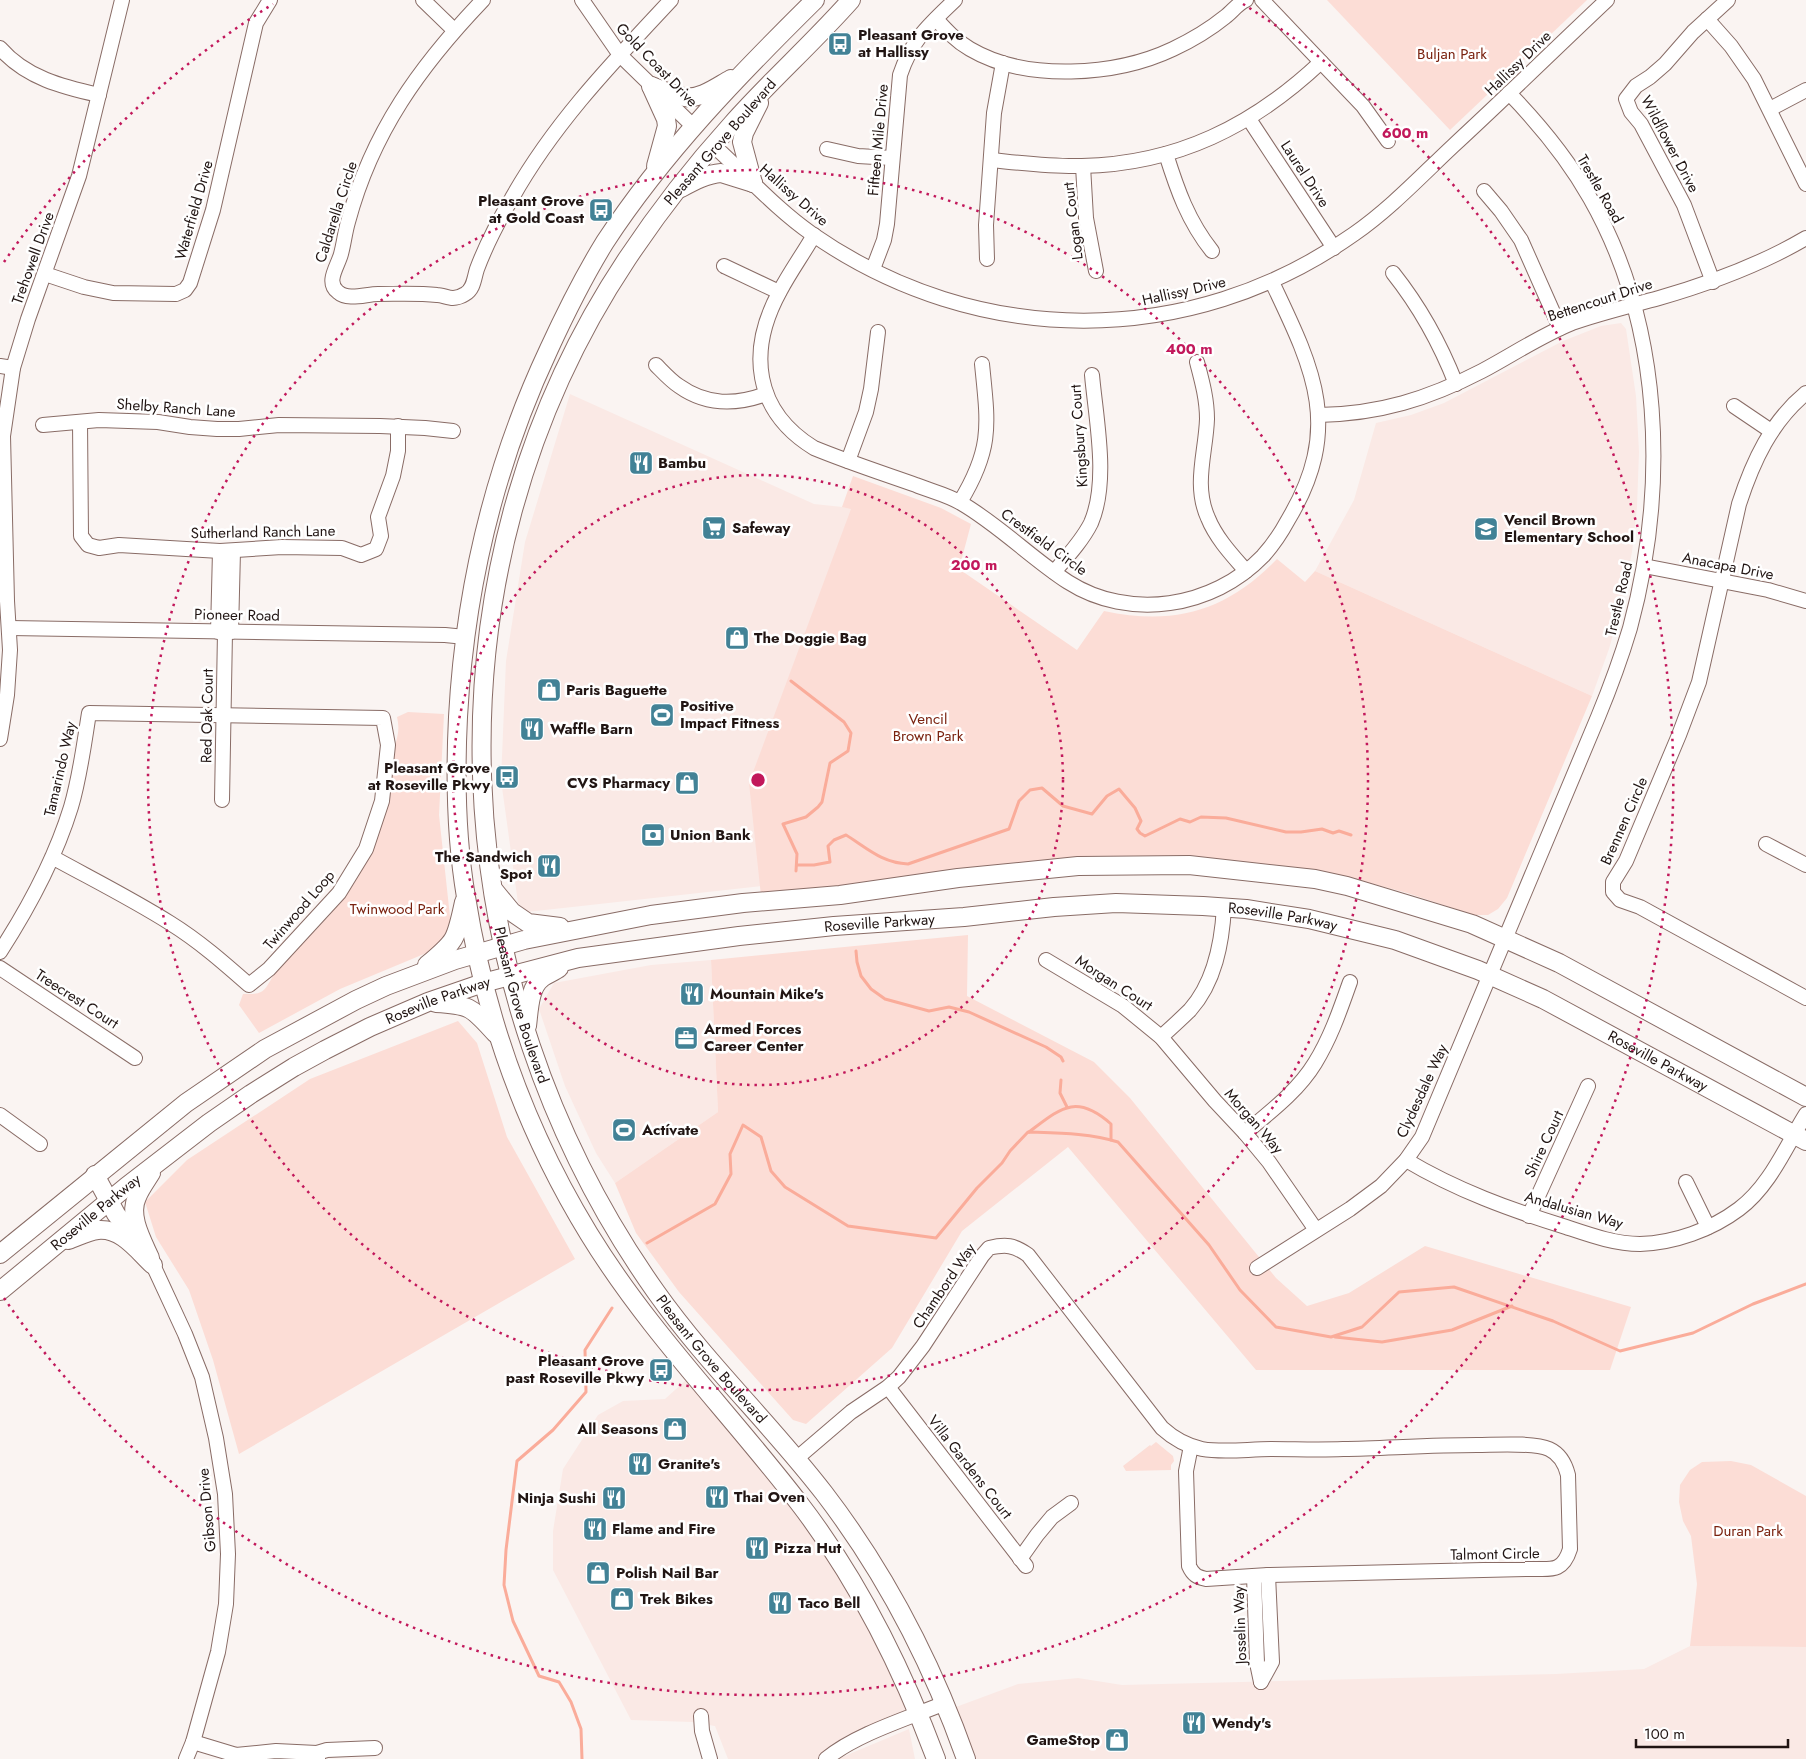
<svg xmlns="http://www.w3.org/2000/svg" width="1806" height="1759" viewBox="0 0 1806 1759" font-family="Jost,sans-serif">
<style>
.built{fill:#fae9e5}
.green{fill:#fcddd6}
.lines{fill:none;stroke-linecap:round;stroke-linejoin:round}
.stream{stroke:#faac9a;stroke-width:3}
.minor-casing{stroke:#896c66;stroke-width:16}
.major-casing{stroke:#896c66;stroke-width:20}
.minor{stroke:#fff;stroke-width:14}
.major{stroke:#fff;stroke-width:18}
.ring{fill:none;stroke:#c2185b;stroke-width:2.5;stroke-dasharray:2.5 5}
.labels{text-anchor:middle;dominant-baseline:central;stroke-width:5;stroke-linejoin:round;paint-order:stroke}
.poi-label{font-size:15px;font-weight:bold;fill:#211513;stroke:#fff;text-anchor:start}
.park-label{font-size:15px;fill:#7a220f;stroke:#fff}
.street-label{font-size:15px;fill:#211513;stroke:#fff}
.centre{fill:#c2185b;stroke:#fff;stroke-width:2.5}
.ring-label{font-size:15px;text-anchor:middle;font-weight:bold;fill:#c2185b;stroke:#fff;stroke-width:5;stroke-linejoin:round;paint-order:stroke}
</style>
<rect width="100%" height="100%" fill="#faf4f2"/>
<g class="built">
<polygon points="1621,323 1626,329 1636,396 1639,452 1637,507 1632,552 1621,606 1609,649 1592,696 1315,571 1354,500 1376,423 1411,415 1444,403 1563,341 1601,326"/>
<polygon points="570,394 814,504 852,508 762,886 527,912 518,903 501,780 506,661 525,542"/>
<polygon points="711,960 718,1112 615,1183 596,1153 565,1086 539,1009 554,983 651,965"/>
<polygon points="686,1380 748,1447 821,1545 873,1633 906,1710 861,1730 820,1759 728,1759 715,1726 692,1722 631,1720 553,1570 553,1531 563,1469 598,1415 623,1401 665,1399"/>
<polygon points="1690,1646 1806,1647 1806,1759 971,1759 956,1707 1018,1684 1078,1678 1122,1685 1556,1674 1644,1669"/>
<polygon points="909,1729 915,1759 839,1759 840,1758"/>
</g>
<g class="green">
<polygon points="1327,0 1587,0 1450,130"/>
<path d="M853 476 941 508 971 524 959 569 1077 650 1104 611C1175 626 1227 611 1277 559L1305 582 1315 571 1592 696 1507 898 1498 909 1488 915H1474L1407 893 1359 880 1203 863 761 896 749 783 851 509 842 507Z"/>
<path d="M408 712 444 714 439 815 451 926 447 939 436 949 340 989 259 1033 239 1005 243 994C266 995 264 990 275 973 278 968 283 964 287 959 305 940 326 921 342 900 375 858 391 808 394 754 395 739 401 734 397 717Z"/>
<polygon points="968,935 967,996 1094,1062 1130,1098 1276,1278 1307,1306 1349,1293 1425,1246 1631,1307 1610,1370 1256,1370 1068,1147 962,1231 892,1348 806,1424 793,1420 679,1292 636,1233 615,1183 718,1112 711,960"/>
<polygon points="458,1021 477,1043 507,1137 575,1259 239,1454 213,1360 189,1290 156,1237 145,1202 187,1160 310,1079"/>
<polygon points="1156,1442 1173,1456 1174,1461 1171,1465 1171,1470 1126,1471 1123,1466 1150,1445 1151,1446"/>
<polygon points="1731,1461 1751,1465 1806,1496 1806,1647 1690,1646 1697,1584 1691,1536 1683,1521 1679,1502 1680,1485 1690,1470 1702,1462"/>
</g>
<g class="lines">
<g class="stream">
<polyline points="791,681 844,722 851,733 848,751 830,763 822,802 818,807 806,817 783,824 797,854 796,871"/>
<path d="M797 865H814L830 862 828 846 834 840 846 835C867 848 882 863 908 864L1009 829 1019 801 1030 790 1042 788 1063 806 1092 814 1107 796 1119 789 1135 808 1141 821 1137 829 1140 833 1145 836 1180 819 1190 822 1201 817 1226 818 1286 832H1301L1322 829 1333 833 1339 831 1351 835"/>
<polyline points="856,951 857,962 861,976 871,989 885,999 929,1011 949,1007 969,1012 1046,1047 1061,1057 1063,1061"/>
<polyline points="1061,1080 1060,1093 1067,1107"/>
<path d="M1029 1132C1061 1108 1076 1093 1111 1124V1140"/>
<path d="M647 1243 715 1204 731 1174 730 1154 743 1125 761 1137 771 1171 785 1187 848 1226 936 1238 977 1188 1002 1163 1010 1151 1028 1132C1058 1133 1090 1133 1118 1142L1209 1245 1240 1290 1276 1327 1331 1337 1362 1327 1399 1292 1454 1287 1553 1321 1620 1351 1693 1333 1753 1304 1806 1284"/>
<polyline points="1335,1337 1382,1342 1452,1330 1512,1306"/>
<polyline points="582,1759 581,1729 571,1702 559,1682 539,1676 513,1621 504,1585 506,1550 517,1461 553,1430 586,1392 585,1350 612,1308"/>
</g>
<defs>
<g id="minor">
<polyline points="423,0 454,30"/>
<path d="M483 0C420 66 372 132 348 222 345 232 344 243 341 254 338 266 325 282 338 292 348 301 366 294 378 294 398 294 418 293 437 295 442 295 448 298 453 298 456 298 462 296 465 294 474 289 474 278 477 269 486 245 499 220 512 198 554 123 613 62 671 0"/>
<polyline points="582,0 620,55 693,126"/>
<path d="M936 19C946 30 956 41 970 49 1026 82 1116 76 1173 49 1192 40 1209 30 1225 17 1232 12 1238 3 1246 0"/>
<polyline points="1707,19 1731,46 1754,79 1806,184"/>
<path d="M0 48C26 78 63 87 99 95"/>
<polyline points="1321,62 1363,106 1388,141"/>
<polyline points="1770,109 1806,90"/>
<polyline points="1249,119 1334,248"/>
<path d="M713 145C746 175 776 209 812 234 977 349 1190 350 1354 234 1390 209 1421 176 1453 146 1505 98 1556 48 1607 0"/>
<polyline points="827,149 858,156 892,158"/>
<path d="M1166 154C1177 189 1188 221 1212 251"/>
<path d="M991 160C1021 163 1052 167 1082 166 1177 164 1253 126 1321 62L1262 0"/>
<polyline points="1083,166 1086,218 1096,271"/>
<polyline points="1484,191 1501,211 1521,240 1560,328"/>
<path d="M814 235C803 254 790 272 780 291 747 351 754 411 814 448 848 462 882 473 916 485 931 491 948 495 961 503 999 525 1031 558 1068 582 1129 621 1213 608 1263 556 1273 545 1281 533 1288 520 1343 428 1314 370 1272 282"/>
<polyline points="987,259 986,225 994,113 1003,63"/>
<polyline points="724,266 779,292"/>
<path d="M873 269 884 240 887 224 900 75C912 39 929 25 955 0"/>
<path d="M1393 273C1420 307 1440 343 1456 384"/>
<polyline points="45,274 84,287 113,293 176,294 185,290 190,283 213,210 256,23 270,0"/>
<polyline points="1713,282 1684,205 1641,124 1631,112 1626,99 1636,86 1650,77 1665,64 1693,32 1728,0"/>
<path d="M1197 362C1202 381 1207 399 1207 419 1206 452 1193 485 1208 518 1216 538 1232 555 1246 571"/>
<path d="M656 365C663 372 671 381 679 386 707 406 736 405 766 394"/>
<polyline points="0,366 13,368"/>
<path d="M1806 393C1771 422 1753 461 1739 504L1699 682 1679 735 1626 861 1613 882V892L1620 900 1640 907 1806 998"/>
<polyline points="1734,406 1771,431"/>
<path d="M1319 415C1379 414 1428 399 1482 371 1512 355 1540 336 1572 323 1600 313 1630 306 1659 298 1711 283 1760 265 1806 238"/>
<polyline points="80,422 81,536 88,545 99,548 119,545 220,551 282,547 342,548 361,555 376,549 381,536 378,517 393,476 398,451 398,426"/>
<polyline points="43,425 99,420 158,422 190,427 217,429 239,429 279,425 380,426 425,428 453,431"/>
<polyline points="848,461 866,412 871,389 878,332"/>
<path d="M960 502C993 448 988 424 982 364"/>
<polyline points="1644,566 1768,590 1806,601"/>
<path d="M1054 572C1067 557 1082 541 1091 523 1109 481 1096 420 1092 375"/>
<polyline points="10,628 445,635 465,637"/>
<polyline points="218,632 220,551"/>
<polyline points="231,632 233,551"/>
<polyline points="0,739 7,695 10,650 7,601 3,436 13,368 28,319 79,176 122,0"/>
<polyline points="222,800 225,632"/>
<polyline points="1766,844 1806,865"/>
<path d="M0 952C29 907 55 859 71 807 80 777 84 744 89 713L383 718 388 745 382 801 366 849 339 893 269 969 249 985C224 963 199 941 170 923 132 899 92 879 52 857"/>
<polyline points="1046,960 1123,1006 1161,1037 1215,1101 1245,1133 1269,1162 1316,1230"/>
<polyline points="0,968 135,1058"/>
<path d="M1161 1037C1171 1028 1181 1019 1190 1010 1215 982 1222 943 1224 907"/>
<polyline points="0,1115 40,1144"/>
<path d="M1245 1133C1270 1112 1298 1091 1315 1063 1331 1037 1340 1010 1350 982"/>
<path d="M1406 1160C1456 1190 1511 1210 1566 1227 1590 1235 1615 1244 1640 1244 1674 1243 1711 1230 1739 1209 1770 1186 1786 1146 1806 1114"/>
<polyline points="1686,1182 1708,1227"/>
<polyline points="1529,1216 1588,1086"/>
<polyline points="153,1265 185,1334 202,1377 216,1438 225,1494 228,1554 226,1604 218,1652 193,1742 186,1759"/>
<path d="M1257 1268 1350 1209 1381 1186 1406 1160 1422 1137 1598 717C1610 688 1621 658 1630 628 1668 488 1663 326 1590 198 1568 159 1540 125 1509 93"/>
<polyline points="888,1387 1026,1566"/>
<path d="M796 1459 851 1412 888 1387 899 1377 923 1346 982 1256 989 1248C1006 1244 1014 1245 1028 1255L1162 1428C1173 1438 1187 1446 1202 1449 1224 1453 1248 1449 1271 1449 1295 1449 1319 1450 1343 1449 1388 1448 1432 1445 1477 1445 1494 1445 1534 1442 1549 1449 1560 1454 1565 1463 1568 1475L1570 1549C1562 1575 1548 1568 1526 1569L1268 1575 1206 1579C1197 1577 1193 1575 1189 1566L1186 1471 1191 1446"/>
<polyline points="1020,1559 1037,1535 1052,1517 1071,1503"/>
<polyline points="1254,1576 1257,1663 1261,1682"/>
<polyline points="1261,1682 1272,1662 1268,1575"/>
<polyline points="701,1716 702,1731 710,1759"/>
<polyline points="193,1742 236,1755 276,1751 317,1753 318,1759"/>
<polyline points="317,1753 327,1750 375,1748"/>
<path d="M826 1759C856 1734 909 1718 945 1703"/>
</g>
<g id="major">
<path d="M815 0C739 75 664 152 605 242 584 276 566 312 549 349 494 466 465 588 458 717 455 777 456 838 466 897 485 1017 526 1131 589 1234 649 1332 730 1413 799 1503 859 1581 902 1668 936 1759"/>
<path id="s1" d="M851 0C813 43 770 81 732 124 694 166 659 211 627 259 418 573 440 987 656 1292 707 1364 771 1424 824 1493 886 1574 932 1663 966 1759"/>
<path d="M651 86C662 90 673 95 684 97 700 100 718 86 731 79"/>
<polyline points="651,86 666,119 667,126 656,166"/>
<polyline points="753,183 742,142 744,133 759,103"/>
<path d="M681 188C694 181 707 174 721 173L753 183"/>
<polyline points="493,889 512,912 528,923 560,927"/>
<path d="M427 965C456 941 456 940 464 902"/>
<path d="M436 1003C472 1005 472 1008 496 1034"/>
<path d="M527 1026C529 1011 529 987 542 978 547 974 554 972 559 968"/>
<polyline points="95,1175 116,1214 136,1241"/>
<path d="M68 1240C77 1237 88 1231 98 1230 122 1228 137 1250 153 1265"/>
<polyline points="0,1254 186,1103 265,1049 356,1000 386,986 455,960 524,940 651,915 743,903 840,895 958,878 1078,866 1189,865 1315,879 1347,886 1472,924 1559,963 1806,1097"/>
<path d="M150 1258C142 1240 128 1216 137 1197 140 1189 146 1181 151 1173"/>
<path id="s2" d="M0 1291 126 1187 209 1123 251 1094 294 1067 325 1050 370 1027 428 1002 483 983 578 958 739 936 834 926 964 917 1054 907 1116 903 1203 906 1246 909 1309 919 1395 940 1478 970 1543 999 1806 1141"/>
</g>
</defs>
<use href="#minor" class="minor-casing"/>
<use href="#major" class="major-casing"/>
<use href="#minor" class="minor"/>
<use href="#major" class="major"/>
</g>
<g class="ring">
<circle cx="758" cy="780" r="305"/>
<circle cx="758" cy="780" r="610"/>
<path d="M4 262A915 915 0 0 1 273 4M1243 4A915 915 0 1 1 4 1298"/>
</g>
<defs>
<symbol id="bus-square" viewBox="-11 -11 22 22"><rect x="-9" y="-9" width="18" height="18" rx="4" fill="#428296" stroke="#fff"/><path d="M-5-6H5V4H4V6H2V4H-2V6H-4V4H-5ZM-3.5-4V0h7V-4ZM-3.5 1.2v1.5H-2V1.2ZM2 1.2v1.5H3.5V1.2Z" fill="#fff"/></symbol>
<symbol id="restaurant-square" viewBox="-11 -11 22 22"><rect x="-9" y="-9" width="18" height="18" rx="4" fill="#428296" stroke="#fff"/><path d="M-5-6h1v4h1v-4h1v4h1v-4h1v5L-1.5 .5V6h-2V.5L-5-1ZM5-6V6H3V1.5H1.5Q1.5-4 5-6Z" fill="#fff"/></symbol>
<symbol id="supermarket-square" viewBox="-11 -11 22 22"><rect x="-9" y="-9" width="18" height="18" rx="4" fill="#428296" stroke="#fff"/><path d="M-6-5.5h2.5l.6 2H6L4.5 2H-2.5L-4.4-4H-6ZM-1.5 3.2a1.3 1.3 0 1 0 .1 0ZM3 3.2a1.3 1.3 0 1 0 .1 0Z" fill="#fff"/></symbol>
<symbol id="school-square" viewBox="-11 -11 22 22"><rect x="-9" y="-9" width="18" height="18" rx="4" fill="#428296" stroke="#fff"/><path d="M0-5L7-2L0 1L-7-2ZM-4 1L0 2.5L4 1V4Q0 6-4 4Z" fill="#fff"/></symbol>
<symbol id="shop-square" viewBox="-11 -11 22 22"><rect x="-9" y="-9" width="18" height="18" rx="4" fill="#428296" stroke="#fff"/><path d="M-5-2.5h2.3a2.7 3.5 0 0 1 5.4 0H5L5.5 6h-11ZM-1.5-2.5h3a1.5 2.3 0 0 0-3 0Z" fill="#fff"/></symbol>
<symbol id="stadium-square" viewBox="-11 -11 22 22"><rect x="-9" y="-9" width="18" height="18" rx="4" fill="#428296" stroke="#fff"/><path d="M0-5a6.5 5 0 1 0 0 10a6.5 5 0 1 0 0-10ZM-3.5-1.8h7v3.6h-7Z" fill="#fff"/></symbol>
<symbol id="bank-square" viewBox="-11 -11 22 22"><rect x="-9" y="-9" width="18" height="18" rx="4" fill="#428296" stroke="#fff"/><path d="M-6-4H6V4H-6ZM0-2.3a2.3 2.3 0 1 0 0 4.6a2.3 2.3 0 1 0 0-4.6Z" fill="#fff"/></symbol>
<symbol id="office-square" viewBox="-11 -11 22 22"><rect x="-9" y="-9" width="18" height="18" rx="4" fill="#428296" stroke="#fff"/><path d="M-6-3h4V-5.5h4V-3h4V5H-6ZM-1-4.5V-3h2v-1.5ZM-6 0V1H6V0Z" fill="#fff"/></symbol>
</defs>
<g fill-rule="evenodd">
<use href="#bus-square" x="826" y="30" width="28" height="28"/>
<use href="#bus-square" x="587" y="196" width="28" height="28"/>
<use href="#restaurant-square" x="627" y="449" width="28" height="28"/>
<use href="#supermarket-square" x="700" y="514" width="28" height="28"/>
<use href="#school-square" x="1472" y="515" width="28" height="28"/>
<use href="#shop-square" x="723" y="624" width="28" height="28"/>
<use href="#shop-square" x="535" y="676" width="28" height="28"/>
<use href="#stadium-square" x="648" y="701" width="28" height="28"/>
<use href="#restaurant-square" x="518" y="715" width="28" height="28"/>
<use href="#bus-square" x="493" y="763" width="28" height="28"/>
<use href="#shop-square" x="673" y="769" width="28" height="28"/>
<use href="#bank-square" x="639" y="821" width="28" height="28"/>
<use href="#restaurant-square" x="535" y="852" width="28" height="28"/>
<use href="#restaurant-square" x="678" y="980" width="28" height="28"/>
<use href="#office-square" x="672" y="1024" width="28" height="28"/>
<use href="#stadium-square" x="610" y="1116" width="28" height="28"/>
<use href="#bus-square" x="647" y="1356" width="28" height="28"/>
<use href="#shop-square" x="661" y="1415" width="28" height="28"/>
<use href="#restaurant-square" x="626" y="1450" width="28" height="28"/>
<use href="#restaurant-square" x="703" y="1483" width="28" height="28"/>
<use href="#restaurant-square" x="600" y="1484" width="28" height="28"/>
<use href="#restaurant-square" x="581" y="1515" width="28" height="28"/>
<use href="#restaurant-square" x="743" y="1534" width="28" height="28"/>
<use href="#shop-square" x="584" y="1559" width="28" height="28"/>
<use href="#shop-square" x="608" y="1585" width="28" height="28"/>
<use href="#restaurant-square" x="766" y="1589" width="28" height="28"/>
<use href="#restaurant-square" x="1180" y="1709" width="28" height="28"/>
<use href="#shop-square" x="1103" y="1726" width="28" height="28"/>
</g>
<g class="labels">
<g class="poi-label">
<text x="858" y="35">Pleasant Grove<tspan x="858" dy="17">at Hallissy</tspan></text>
<text x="584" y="201" text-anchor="end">Pleasant Grove<tspan x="584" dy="17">at Gold Coast</tspan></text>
<text x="658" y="463">Bambu</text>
<text x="1504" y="520">Vencil Brown<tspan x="1504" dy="17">Elementary School</tspan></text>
<text x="732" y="528">Safeway</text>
<text x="754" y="638">The Doggie Bag</text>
<text x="566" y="690">Paris Baguette</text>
<text x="680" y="706">Positive<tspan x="680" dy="17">Impact Fitness</tspan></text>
<text x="550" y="729">Waffle Barn</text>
<text x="490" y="768" text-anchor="end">Pleasant Grove<tspan x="490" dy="17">at Roseville Pkwy</tspan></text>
<text x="670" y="783" text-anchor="end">CVS Pharmacy</text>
<text x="670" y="835">Union Bank</text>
<text x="532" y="857" text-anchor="end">The Sandwich<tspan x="532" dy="17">Spot</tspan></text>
<text x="710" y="994">Mountain Mike's</text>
<text x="704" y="1029">Armed Forces<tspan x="704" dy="17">Career Center</tspan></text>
<text x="642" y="1130">Actívate</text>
<text x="644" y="1361" text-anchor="end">Pleasant Grove<tspan x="644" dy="17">past Roseville Pkwy</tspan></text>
<text x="658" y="1429" text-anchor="end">All Seasons</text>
<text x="658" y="1464">Granite's</text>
<text x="734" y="1497">Thai Oven</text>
<text x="596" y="1498" text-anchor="end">Ninja Sushi</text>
<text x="612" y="1529">Flame and Fire</text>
<text x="774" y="1548">Pizza Hut</text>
<text x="616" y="1573">Polish Nail Bar</text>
<text x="640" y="1599">Trek Bikes</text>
<text x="798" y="1603">Taco Bell</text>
<text x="1212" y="1723">Wendy's</text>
<text x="1100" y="1740" text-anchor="end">GameStop</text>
</g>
<g class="park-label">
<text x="1452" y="54">Buljan Park</text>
<text x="928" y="719">Vencil<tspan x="928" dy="17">Brown Park</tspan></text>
<text x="397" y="909">Twinwood Park</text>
<text x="1748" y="1531">Duran Park</text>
</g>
<g class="street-label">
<text transform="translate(1518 63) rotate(-44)">Hallissy Drive</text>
<text transform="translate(657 65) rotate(46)">Gold Coast Drive</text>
<text transform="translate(878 140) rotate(-85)">Fifteen Mile Drive</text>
<text transform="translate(720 142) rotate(-49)">Pleasant Grove Boulevard</text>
<text transform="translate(1670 144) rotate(62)">Wildflower Drive</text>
<text transform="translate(1305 174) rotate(57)">Laurel Drive</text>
<text transform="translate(1600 189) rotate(60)">Trestle Road</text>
<text transform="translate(794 195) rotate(41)">Hallissy Drive</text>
<text transform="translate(194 210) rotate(-74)">Waterfield Drive</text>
<text transform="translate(336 212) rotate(-72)">Caldarella Circle</text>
<text transform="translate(1073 221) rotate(-97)">Logan Court</text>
<text transform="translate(33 258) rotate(-70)">Trehowell Drive</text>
<text transform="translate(1184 291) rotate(-13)">Hallissy Drive</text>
<text transform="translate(1600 300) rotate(-18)">Bettencourt Drive</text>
<text transform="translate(176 408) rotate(4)">Shelby Ranch Lane</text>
<text transform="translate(1079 436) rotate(-94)">Kingsbury Court</text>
<text transform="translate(263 532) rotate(-1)">Sutherland Ranch Lane</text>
<text transform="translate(1044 542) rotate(36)">Crestfield Circle</text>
<text transform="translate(1728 566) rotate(11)">Anacapa Drive</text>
<text transform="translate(1619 599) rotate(-77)">Trestle Road</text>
<text transform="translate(237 615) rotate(1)">Pioneer Road</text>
<text transform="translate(207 716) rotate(-89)">Red Oak Court</text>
<text transform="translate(60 769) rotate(-77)">Tamarindo Way</text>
<text transform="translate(1624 821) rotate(-66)">Brennen Circle</text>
<text transform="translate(299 910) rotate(-49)">Twinwood Loop</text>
<text stroke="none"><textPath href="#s2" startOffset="1384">Roseville Parkway</textPath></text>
<text stroke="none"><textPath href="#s2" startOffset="979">Roseville Parkway</textPath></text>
<text transform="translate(1114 983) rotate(33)">Morgan Court</text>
<text transform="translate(77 999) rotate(33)">Treecrest Court</text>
<text stroke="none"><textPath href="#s2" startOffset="529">Roseville Parkway</textPath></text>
<text stroke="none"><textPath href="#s1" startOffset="1122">Pleasant Grove Boulevard</textPath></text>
<text stroke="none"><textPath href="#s2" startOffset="1789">Roseville Parkway</textPath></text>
<text transform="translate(1422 1091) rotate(-65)">Clydesdale Way</text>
<text transform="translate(1254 1121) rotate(49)">Morgan Way</text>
<text transform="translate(1544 1144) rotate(-65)">Shire Court</text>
<text transform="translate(1574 1210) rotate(16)">Andalusian Way</text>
<text stroke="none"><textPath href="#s2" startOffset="124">Roseville Parkway</textPath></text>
<text transform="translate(944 1286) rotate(-56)">Chambord Way</text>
<text stroke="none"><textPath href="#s1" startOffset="1528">Pleasant Grove Boulevard</textPath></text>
<text transform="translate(970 1467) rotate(52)">Villa Gardens Court</text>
<text transform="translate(207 1510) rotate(-95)">Gibson Drive</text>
<text transform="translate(1495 1554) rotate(-1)">Talmont Circle</text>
<text transform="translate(1240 1625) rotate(-92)">Josselin Way</text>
</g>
</g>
<circle cx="758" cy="780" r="8" class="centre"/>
<g class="ring-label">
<text x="1405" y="138">600 m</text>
<text x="1189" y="354">400 m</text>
<text x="974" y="570">200 m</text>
</g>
<path d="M1636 1739v8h152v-8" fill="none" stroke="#211513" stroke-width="2.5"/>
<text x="1644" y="1739" font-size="15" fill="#211513" stroke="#ffffff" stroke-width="4" paint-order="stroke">100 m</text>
</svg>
